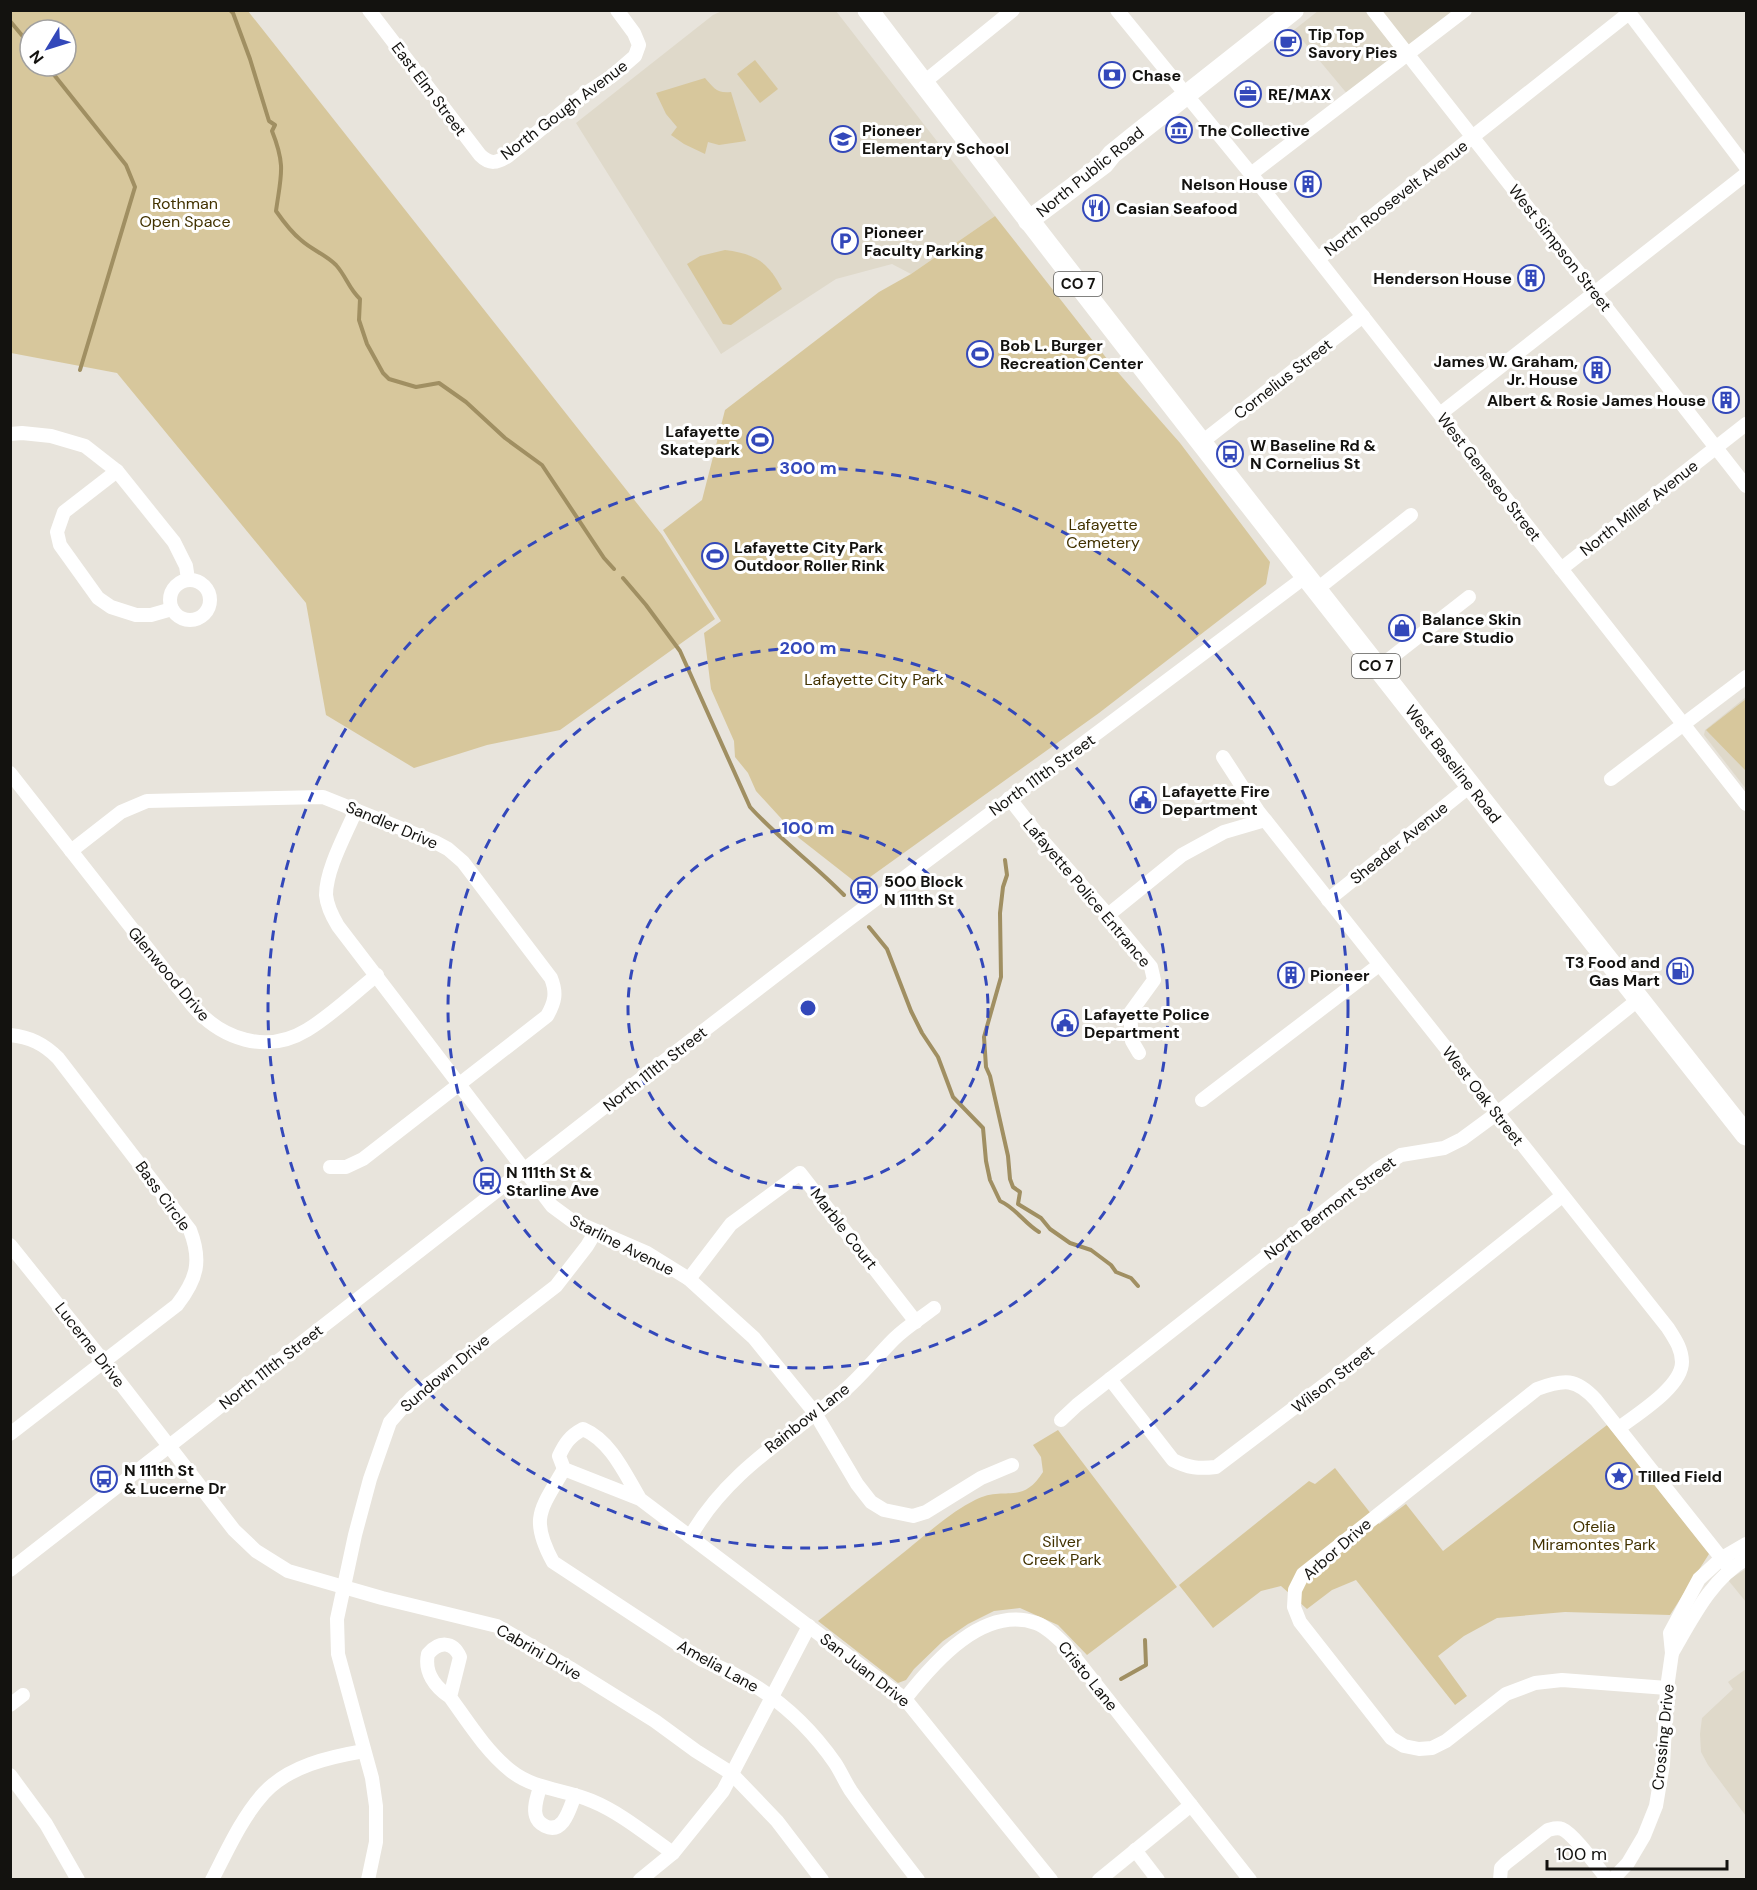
<svg xmlns="http://www.w3.org/2000/svg" width="1757" height="1890" viewBox="0 0 1757 1890" font-family="'DM Sans',sans-serif">
<style>
.built{fill:#dfd9ca}
.green{fill:#d7c79c;fill-rule:evenodd}
.lines{fill:none;stroke-linecap:round;stroke-linejoin:round}
.stream{stroke:#a08f62;stroke-width:4}
.street{stroke:#fff;stroke-width:14}
.secondary{stroke:#fff;stroke-width:20}
.primary{stroke:#fff;stroke-width:21}
.ring{fill:none;stroke:#3348ba;stroke-width:3;stroke-dasharray:10 8}
.labels{text-anchor:middle;dominant-baseline:central;stroke-width:6;stroke-linejoin:round;paint-order:stroke}
.shield{fill:#fff;stroke:#5a5957;stroke-width:1.5}
.shield-label{font-size:15px;font-weight:bold;fill:#13120f}
.poi-label{font-size:16px;font-weight:bold;fill:#13120f;stroke:#fff;text-anchor:start}
.street-label{font-size:16px;fill:#13120f;stroke:#fff}
.park-label{font-size:16px;fill:#423200;stroke:#fff}
.centre{fill:#3348ba;stroke:#fff;stroke-width:3}
.ring-label{font-size:18px;text-anchor:middle;font-weight:bold;fill:#3348ba;stroke:#fff;stroke-width:6;stroke-linejoin:round;paint-order:stroke}
</style>
<rect width="100%" height="100%" fill="#e8e4dc"/>
<g class="built">
<polygon points="724,10 836,11 995,216 911,274 892,264 836,279 721,354 576,123 713,15"/>
<polygon points="1318,11 1462,11 1349,96 1294,30"/>
<polygon points="1746,697 1746,789 1704,735 1705,730"/>
<polygon points="1746,1569 1746,1602 1728,1580"/>
<polygon points="1746,1669 1746,1816 1708,1765 1701,1752 1700,1734 1702,1718 1733,1689 1728,1682"/>
</g>
<g class="green">
<path d="M10 11H248L662 535 715 619 560 730 487 745 414 768 326 715 306 603 117 373 11 353ZM30 30H66V66H30Z"/>
<polygon points="755,60 778,89 760,103 737,74"/>
<path d="M705 78C713 87 717 94 731 92L746 141 719 145 708 142 705 154 684 144 671 135 677 127 666 114 656 93Z"/>
<polygon points="995,216 1115,369 1180,443 1270,562 1266,584 1099,713 859,885 799,838 756,791 748,773 735,757 734,741 711,689 704,633 721,621 663,530 702,500 725,410 879,292 911,274"/>
<path d="M725 250C756 254 768 262 782 289L731 325 723 324 687 264 700 256Z"/>
<polygon points="1746,699 1746,771 1706,730"/>
<polygon points="1607,1425 1709,1554 1670,1615 1565,1612 1497,1618 1464,1636 1438,1656 1467,1696 1455,1705 1356,1580 1332,1590 1307,1609 1281,1586 1261,1591 1213,1628 1179,1585 1309,1481 1315,1484 1335,1468 1379,1524 1406,1504 1443,1551"/>
<path d="M1058 1430 1177 1587 1087 1655 1058 1625 1020 1608 994 1611 968 1624 943 1641 914 1669 906 1680 898 1683 818 1621C848 1597 878 1573 908 1549 929 1532 951 1512 975 1500 1004 1485 1022 1506 1043 1472L1041 1457 1033 1445Z"/>
</g>
<g class="lines">
<g class="stream">
<path d="M230 10 233 13 250 59 269 121 275 125 272 131C286 166 281 175 276 211 283 221 291 232 301 240 312 250 325 254 336 265 346 276 349 289 360 299L359 320 367 344 383 373 389 379 416 387 439 383 466 402 505 438 542 465 604 558 614 569"/>
<polyline points="10,21 30,45"/>
<polyline points="47,66 126,165 135,187 80,370"/>
<path d="M623 578 646 605 680 651 750 807C779 839 814 864 844 895"/>
<polyline points="1005,860 1007,875 1003,887 1000,913 1001,977 984,1037 986,1067 990,1076 1008,1156 1010,1179 1013,1187 1020,1192 1018,1204 1041,1218 1050,1229 1070,1243 1091,1250 1111,1265 1116,1272 1131,1278 1138,1286"/>
<path d="M869 927 887 949 911 1011 922 1033 938 1057 953 1097 983 1128 986 1161 990 1180 1000 1201C1016 1208 1024 1223 1039 1232"/>
<polyline points="1121,1679 1146,1665 1145,1640"/>
</g>
<g class="street">
<path d="M369 10 480 155C490 165 497 163 508 156L583 95 612 76 635 56 639 45 634 33 617 10"/>
<polyline points="1117,10 1251,174 1746,804"/>
<polyline points="1373,10 1746,486"/>
<polyline points="1627,10 1746,167"/>
<polyline points="923,83 1013,10"/>
<polyline points="1251,174 1465,10"/>
<polyline points="1318,259 1629,13"/>
<polyline points="1440,414 1746,174"/>
<polyline points="10,434 22,433 51,436 85,446 117,471 174,542 186,566 188,579"/>
<polyline points="1202,442 1363,316"/>
<polyline points="117,471 64,512 57,532 60,545 98,598 111,607 136,615 151,615 172,609"/>
<polyline points="1561,569 1746,424"/>
<circle cx="190" cy="600" r="20"/>
<polyline points="1316,590 1411,515"/>
<polyline points="1378,668 1469,597"/>
<path d="M1223 757 1258 811 1668 1328C1675 1339 1682 1349 1682 1362 1682 1387 1637 1414 1619 1428"/>
<path d="M10 773 192 1005C221 1039 266 1055 307 1030 332 1015 354 993 377 975"/>
<polyline points="1611,779 1746,677"/>
<polyline points="1009,798 1043,841 1108,915 1151,967 1154,980 1130,1013 1132,1041 1139,1053"/>
<path d="M356 810C346 834 326 869 326 895 327 906 332 916 338 926L552 1206 571 1220 647 1253 689 1279 754 1338 815 1413 857 1484 871 1502 884 1510 913 1516 926 1512 981 1478 1012 1465"/>
<path d="M71 851 121 812 147 801 323 797 435 842 448 849 463 862 551 978C557 993 555 1002 547 1016L363 1159 346 1167H330"/>
<polyline points="1328,900 1470,786"/>
<polyline points="1108,915 1182,855 1224,832 1265,820"/>
<path d="M10 1035C30 1037 44 1044 58 1058L190 1230C202 1261 197 1279 177 1305L10 1434"/>
<polyline points="1202,1100 1379,965"/>
<polyline points="10,1245 104,1362 234,1530 256,1551 288,1571 382,1598 497,1626 570,1668 655,1721 696,1751 731,1773 777,1821 822,1880"/>
<polyline points="689,1279 731,1224 800,1173 916,1322"/>
<path d="M1110 1379 1173 1460C1188 1468 1199 1469 1216 1467L1336 1376 1562 1196"/>
<polyline points="1061,1420 1077,1405 1378,1169 1401,1155 1444,1148 1462,1139 1496,1114 1639,999"/>
<path d="M564 1469C541 1509 529 1518 553 1562L702 1660C757 1680 801 1714 835 1763 841 1772 845 1782 851 1791 872 1821 895 1850 918 1880"/>
<path d="M640 1499C625 1474 611 1441 583 1429 570 1436 565 1443 559 1456L564 1469 640 1499 905 1699 1051 1880"/>
<path d="M690 1537C728 1470 790 1437 846 1389 863 1374 878 1355 894 1339 906 1327 921 1318 934 1308"/>
<polyline points="10,1570 612,1101 844,923 1305,577"/>
<path d="M1672 1653C1692 1619 1711 1579 1746 1559"/>
<path d="M1667 1688 1562 1680 1535 1683 1506 1694 1446 1741 1432 1748 1419 1749 1404 1746 1391 1738 1300 1622 1294 1607 1295 1590 1303 1574 1537 1389C1564 1379 1576 1378 1596 1400L1730 1569"/>
<path d="M450 1697C435 1687 424 1672 428 1654 439 1641 453 1641 460 1657L450 1697C468 1722 486 1751 511 1771 535 1790 565 1789 592 1801 621 1813 647 1835 673 1853"/>
<path d="M905 1699C934 1662 983 1605 1036 1623 1047 1627 1057 1637 1065 1645L1250 1880"/>
<polyline points="10,1705 23,1695"/>
<polyline points="10,1775 46,1824 78,1880"/>
<path d="M540 1787C538 1795 533 1807 536 1816 537 1820 541 1824 545 1826 564 1835 570 1807 575 1795"/>
<polyline points="1135,1850 1158,1880"/>
<path d="M212 1880C227 1851 242 1817 264 1793 289 1766 329 1757 364 1751"/>
<polyline points="368,1880 376,1842 376,1806 372,1778 338,1654 337,1619 355,1535 370,1479 390,1422 411,1398 556,1286 587,1246 596,1231"/>
<polyline points="640,1880 673,1853 723,1791 809,1626"/>
<polyline points="1099,1880 1191,1805"/>
<path d="M1500 1880 1501 1868 1506 1863 1548 1830C1552 1829 1557 1827 1562 1829 1574 1834 1598 1868 1608 1880"/>
<polyline points="1612,1880 1628,1863 1644,1836 1656,1806 1663,1764 1667,1688 1672,1653 1670,1633 1699,1579 1722,1558 1746,1544"/>
</g>
<polyline class="secondary" points="1028,221 1104,164 1112,154 1133,137 1294,10"/>
<path class="primary" d="M868 10C1156 389 1452 762 1746 1135"/>
</g>
<g class="ring">
<circle cx="808" cy="1008" r="180"/>
<circle cx="808" cy="1008" r="360"/>
<circle cx="808" cy="1008" r="540"/>
</g>
<defs>
<symbol id="cafe-ring" viewBox="-11 -11 22 22"><circle r="9.5" fill="#fff" stroke="#3348ba" stroke-width="1.5"/><path d="M-5.5-4.5H6V0H3Q3 3.5 0 3.5H-2.5Q-5.5 3.5-5.5 0ZM3-3.2v2h1.7v-2ZM-6 4.5H4V6H-6Z" fill="#3348ba"/></symbol>
<symbol id="bank-ring" viewBox="-11 -11 22 22"><circle r="9.5" fill="#fff" stroke="#3348ba" stroke-width="1.5"/><path d="M-6-4H6V4H-6ZM0-2.3a2.3 2.3 0 1 0 0 4.6a2.3 2.3 0 1 0 0-4.6Z" fill="#3348ba"/></symbol>
<symbol id="office-ring" viewBox="-11 -11 22 22"><circle r="9.5" fill="#fff" stroke="#3348ba" stroke-width="1.5"/><path d="M-6-3h4V-5.5h4V-3h4V5H-6ZM-1-4.5V-3h2v-1.5ZM-6 0V1H6V0Z" fill="#3348ba"/></symbol>
<symbol id="museum-ring" viewBox="-11 -11 22 22"><circle r="9.5" fill="#fff" stroke="#3348ba" stroke-width="1.5"/><path d="M0-6L6-3V-2H-6V-3ZM-5-1h2V3h-2ZM-1-1h2V3h-2ZM3-1h2V3H3ZM-6 4H6V6H-6Z" fill="#3348ba"/></symbol>
<symbol id="school-ring" viewBox="-11 -11 22 22"><circle r="9.5" fill="#fff" stroke="#3348ba" stroke-width="1.5"/><path d="M0-5L7-2L0 1L-7-2ZM-4 1L0 2.5L4 1V4Q0 6-4 4Z" fill="#3348ba"/></symbol>
<symbol id="building-ring" viewBox="-11 -11 22 22"><circle r="9.5" fill="#fff" stroke="#3348ba" stroke-width="1.5"/><path d="M-4-6H4V6H1V3H-1V6H-4ZM-2.5-4.3h1.7v1.8h-1.7ZM.8-4.3h1.7v1.8H.8ZM-2.5-1h1.7V.8h-1.7ZM.8-1h1.7V.8H.8Z" fill="#3348ba"/></symbol>
<symbol id="restaurant-ring" viewBox="-11 -11 22 22"><circle r="9.5" fill="#fff" stroke="#3348ba" stroke-width="1.5"/><path d="M-5-6h1v4h1v-4h1v4h1v-4h1v5L-1.5 .5V6h-2V.5L-5-1ZM5-6V6H3V1.5H1.5Q1.5-4 5-6Z" fill="#3348ba"/></symbol>
<symbol id="parking-ring" viewBox="-11 -11 22 22"><circle r="9.5" fill="#fff" stroke="#3348ba" stroke-width="1.5"/><path d="M-3.5-5.5H1a3.5 3.5 0 0 1 0 7H-1V5.5H-3.5ZM-1-3.4V-.6H.8a1.4 1.4 0 0 0 0-2.8Z" fill="#3348ba"/></symbol>
<symbol id="stadium-ring" viewBox="-11 -11 22 22"><circle r="9.5" fill="#fff" stroke="#3348ba" stroke-width="1.5"/><path d="M0-5a6.5 5 0 1 0 0 10a6.5 5 0 1 0 0-10ZM-3.5-1.8h7v3.6h-7Z" fill="#3348ba"/></symbol>
<symbol id="bus-ring" viewBox="-11 -11 22 22"><circle r="9.5" fill="#fff" stroke="#3348ba" stroke-width="1.5"/><path d="M-5-6H5V4H4V6H2V4H-2V6H-4V4H-5ZM-3.5-4V0h7V-4ZM-3.5 1.2v1.5H-2V1.2ZM2 1.2v1.5H3.5V1.2Z" fill="#3348ba"/></symbol>
<symbol id="shop-ring" viewBox="-11 -11 22 22"><circle r="9.5" fill="#fff" stroke="#3348ba" stroke-width="1.5"/><path d="M-5-2.5h2.3a2.7 3.5 0 0 1 5.4 0H5L5.5 6h-11ZM-1.5-2.5h3a1.5 2.3 0 0 0-3 0Z" fill="#3348ba"/></symbol>
<symbol id="civic-ring" viewBox="-11 -11 22 22"><circle r="9.5" fill="#fff" stroke="#3348ba" stroke-width="1.5"/><path d="M-.6-6.5H3V-4.5H.6V-3L4-1V1h2V6H-6V1h2V-1L-.6-3ZM-1.2 2.5V6h2.4V2.5Z" fill="#3348ba"/></symbol>
<symbol id="fuel-ring" viewBox="-11 -11 22 22"><circle r="9.5" fill="#fff" stroke="#3348ba" stroke-width="1.5"/><path d="M-5.5-6h7V0h2V4h1.3V-2.5L3-4.5l.8-.8L6-3V5H2.5V1h-1V6h-7ZM-4.2-4.7v3.2H.2V-4.7Z" fill="#3348ba"/></symbol>
<symbol id="sight-ring" viewBox="-11 -11 22 22"><circle r="9.5" fill="#fff" stroke="#3348ba" stroke-width="1.5"/><path d="M0-6L1.8-2.2L6-1.7L2.9 1.2L3.7 5.4L0 3.3L-3.7 5.4L-2.9 1.2L-6-1.7L-1.8-2.2Z" fill="#3348ba"/></symbol>
</defs>
<g fill-rule="evenodd">
<use href="#cafe-ring" x="1273" y="28" width="30" height="30"/>
<use href="#bank-ring" x="1097" y="60" width="30" height="30"/>
<use href="#office-ring" x="1233" y="79" width="30" height="30"/>
<use href="#museum-ring" x="1164" y="115" width="30" height="30"/>
<use href="#school-ring" x="828" y="124" width="30" height="30"/>
<use href="#building-ring" x="1293" y="169" width="30" height="30"/>
<use href="#restaurant-ring" x="1081" y="193" width="30" height="30"/>
<use href="#parking-ring" x="830" y="226" width="30" height="30"/>
<use href="#building-ring" x="1516" y="263" width="30" height="30"/>
<use href="#stadium-ring" x="965" y="339" width="30" height="30"/>
<use href="#building-ring" x="1582" y="355" width="30" height="30"/>
<use href="#building-ring" x="1711" y="385" width="30" height="30"/>
<use href="#stadium-ring" x="745" y="425" width="30" height="30"/>
<use href="#bus-ring" x="1215" y="439" width="30" height="30"/>
<use href="#stadium-ring" x="700" y="541" width="30" height="30"/>
<use href="#shop-ring" x="1387" y="613" width="30" height="30"/>
<use href="#civic-ring" x="1128" y="785" width="30" height="30"/>
<use href="#bus-ring" x="849" y="875" width="30" height="30"/>
<use href="#fuel-ring" x="1665" y="956" width="30" height="30"/>
<use href="#building-ring" x="1276" y="960" width="30" height="30"/>
<use href="#civic-ring" x="1050" y="1008" width="30" height="30"/>
<use href="#bus-ring" x="472" y="1166" width="30" height="30"/>
<use href="#sight-ring" x="1604" y="1461" width="30" height="30"/>
<use href="#bus-ring" x="89" y="1464" width="30" height="30"/>
</g>
<g class="labels">
<g class="shield">
<rect x="1054" y="272" width="48" height="24" rx="4.5"/>
<rect x="1352" y="654" width="48" height="24" rx="4.5"/>
</g>
<g class="shield-label">
<text x="1078" y="284">CO 7</text>
<text x="1376" y="666">CO 7</text>
</g>
<g class="poi-label">
<text x="1308" y="34">Tip Top<tspan x="1308" dy="18">Savory Pies</tspan></text>
<text x="1132" y="75">Chase</text>
<text x="1268" y="94">RE/MAX</text>
<text x="862" y="130">Pioneer<tspan x="862" dy="18">Elementary School</tspan></text>
<text x="1198" y="130">The Collective</text>
<text x="1288" y="184" text-anchor="end">Nelson House</text>
<text x="1116" y="208">Casian Seafood</text>
<text x="864" y="232">Pioneer<tspan x="864" dy="18">Faculty Parking</tspan></text>
<text x="1512" y="278" text-anchor="end">Henderson House</text>
<text x="1000" y="345">Bob L. Burger<tspan x="1000" dy="18">Recreation Center</tspan></text>
<text x="1578" y="361" text-anchor="end">James W. Graham,<tspan x="1578" dy="18">Jr. House</tspan></text>
<text x="1706" y="400" text-anchor="end">Albert &amp; Rosie James House</text>
<text x="740" y="431" text-anchor="end">Lafayette<tspan x="740" dy="18">Skatepark</tspan></text>
<text x="1250" y="445">W Baseline Rd &amp;<tspan x="1250" dy="18">N Cornelius St</tspan></text>
<text x="734" y="547">Lafayette City Park<tspan x="734" dy="18">Outdoor Roller Rink</tspan></text>
<text x="1422" y="619">Balance Skin<tspan x="1422" dy="18">Care Studio</tspan></text>
<text x="1162" y="791">Lafayette Fire<tspan x="1162" dy="18">Department</tspan></text>
<text x="884" y="881">500 Block<tspan x="884" dy="18">N 111th St</tspan></text>
<text x="1660" y="962" text-anchor="end">T3 Food and<tspan x="1660" dy="18">Gas Mart</tspan></text>
<text x="1310" y="975">Pioneer</text>
<text x="1084" y="1014">Lafayette Police<tspan x="1084" dy="18">Department</tspan></text>
<text x="506" y="1172">N 111th St &amp;<tspan x="506" dy="18">Starline Ave</tspan></text>
<text x="124" y="1470">N 111th St<tspan x="124" dy="18">&amp; Lucerne Dr</tspan></text>
<text x="1638" y="1476">Tilled Field</text>
</g>
<g class="street-label">
<text transform="translate(429 89) rotate(53)">East Elm Street</text>
<text transform="translate(564 110) rotate(-37)">North Gough Avenue</text>
<text transform="translate(1090 172) rotate(-39)">North Public Road</text>
<text transform="translate(1396 198) rotate(-38)">North Roosevelt Avenue</text>
<text transform="translate(1560 248) rotate(52)">West Simpson Street</text>
<text transform="translate(1283 379) rotate(-38)">Cornelius Street</text>
<text transform="translate(1489 477) rotate(52)">West Geneseo Street</text>
<text transform="translate(1639 508) rotate(-38)">North Miller Avenue</text>
<text transform="translate(1453 764) rotate(52)">West Baseline Road</text>
<text transform="translate(1042 775) rotate(-36)">North 111th Street</text>
<text transform="translate(392 825) rotate(23)">Sandler Drive</text>
<text transform="translate(1399 843) rotate(-39)">Sheader Avenue</text>
<text transform="translate(1087 893) rotate(50)">Lafayette Police Entrance</text>
<text transform="translate(169 974) rotate(50)">Glenwood Drive</text>
<text transform="translate(655 1069) rotate(-38)">North 111th Street</text>
<text transform="translate(1483 1096) rotate(52)">West Oak Street</text>
<text transform="translate(163 1196) rotate(54)">Bass Circle</text>
<text transform="translate(1330 1208) rotate(-37)">North Bermont Street</text>
<text transform="translate(844 1229) rotate(52)">Marble Court</text>
<text transform="translate(622 1245) rotate(27)">Starline Avenue</text>
<text transform="translate(90 1345) rotate(52)">Lucerne Drive</text>
<text transform="translate(271 1367) rotate(-38)">North 111th Street</text>
<text transform="translate(445 1373) rotate(-40)">Sundown Drive</text>
<text transform="translate(1333 1379) rotate(-38)">Wilson Street</text>
<text transform="translate(807 1418) rotate(-38)">Rainbow Lane</text>
<text transform="translate(1337 1549) rotate(-41)">Arbor Drive</text>
<text transform="translate(539 1652) rotate(30)">Cabrini Drive</text>
<text transform="translate(718 1666) rotate(29)">Amelia Lane</text>
<text transform="translate(865 1670) rotate(38)">San Juan Drive</text>
<text transform="translate(1088 1676) rotate(51)">Cristo Lane</text>
<text transform="translate(1663 1737) rotate(-84)">Crossing Drive</text>
</g>
<g class="park-label">
<text x="185" y="203">Rothman<tspan x="185" dy="18">Open Space</tspan></text>
<text x="1103" y="524">Lafayette<tspan x="1103" dy="18">Cemetery</tspan></text>
<text x="874" y="679">Lafayette City Park</text>
<text x="1594" y="1526">Ofelia<tspan x="1594" dy="18">Miramontes Park</tspan></text>
<text x="1062" y="1541">Silver<tspan x="1062" dy="18">Creek Park</tspan></text>
</g>
</g>
<circle cx="808" cy="1008" r="9" class="centre"/>
<g class="ring-label">
<text x="808" y="474">300 m</text>
<text x="808" y="654">200 m</text>
<text x="808" y="834">100 m</text>
</g>
<rect width="1757" height="1890" fill="none" stroke="#13120f" stroke-width="24"/>
<g transform="translate(48 48) rotate(232)"><circle r="28" fill="#ffffff" stroke="#a1a09f" stroke-width="1.5"/>
<path d="M0-4.5L10 22L0 15L-10 22Z" fill="#3348ba"/>
<text y="-9" font-size="16" font-weight="bold" text-anchor="middle" fill="#13120f">N</text>
</g>
<path d="M1547 1860v9h180v-9" fill="none" stroke="#13120f" stroke-width="3"/>
<text x="1556" y="1860" font-size="18" fill="#13120f" stroke="#ffffff" stroke-width="4.5" paint-order="stroke">100 m</text>
</svg>
